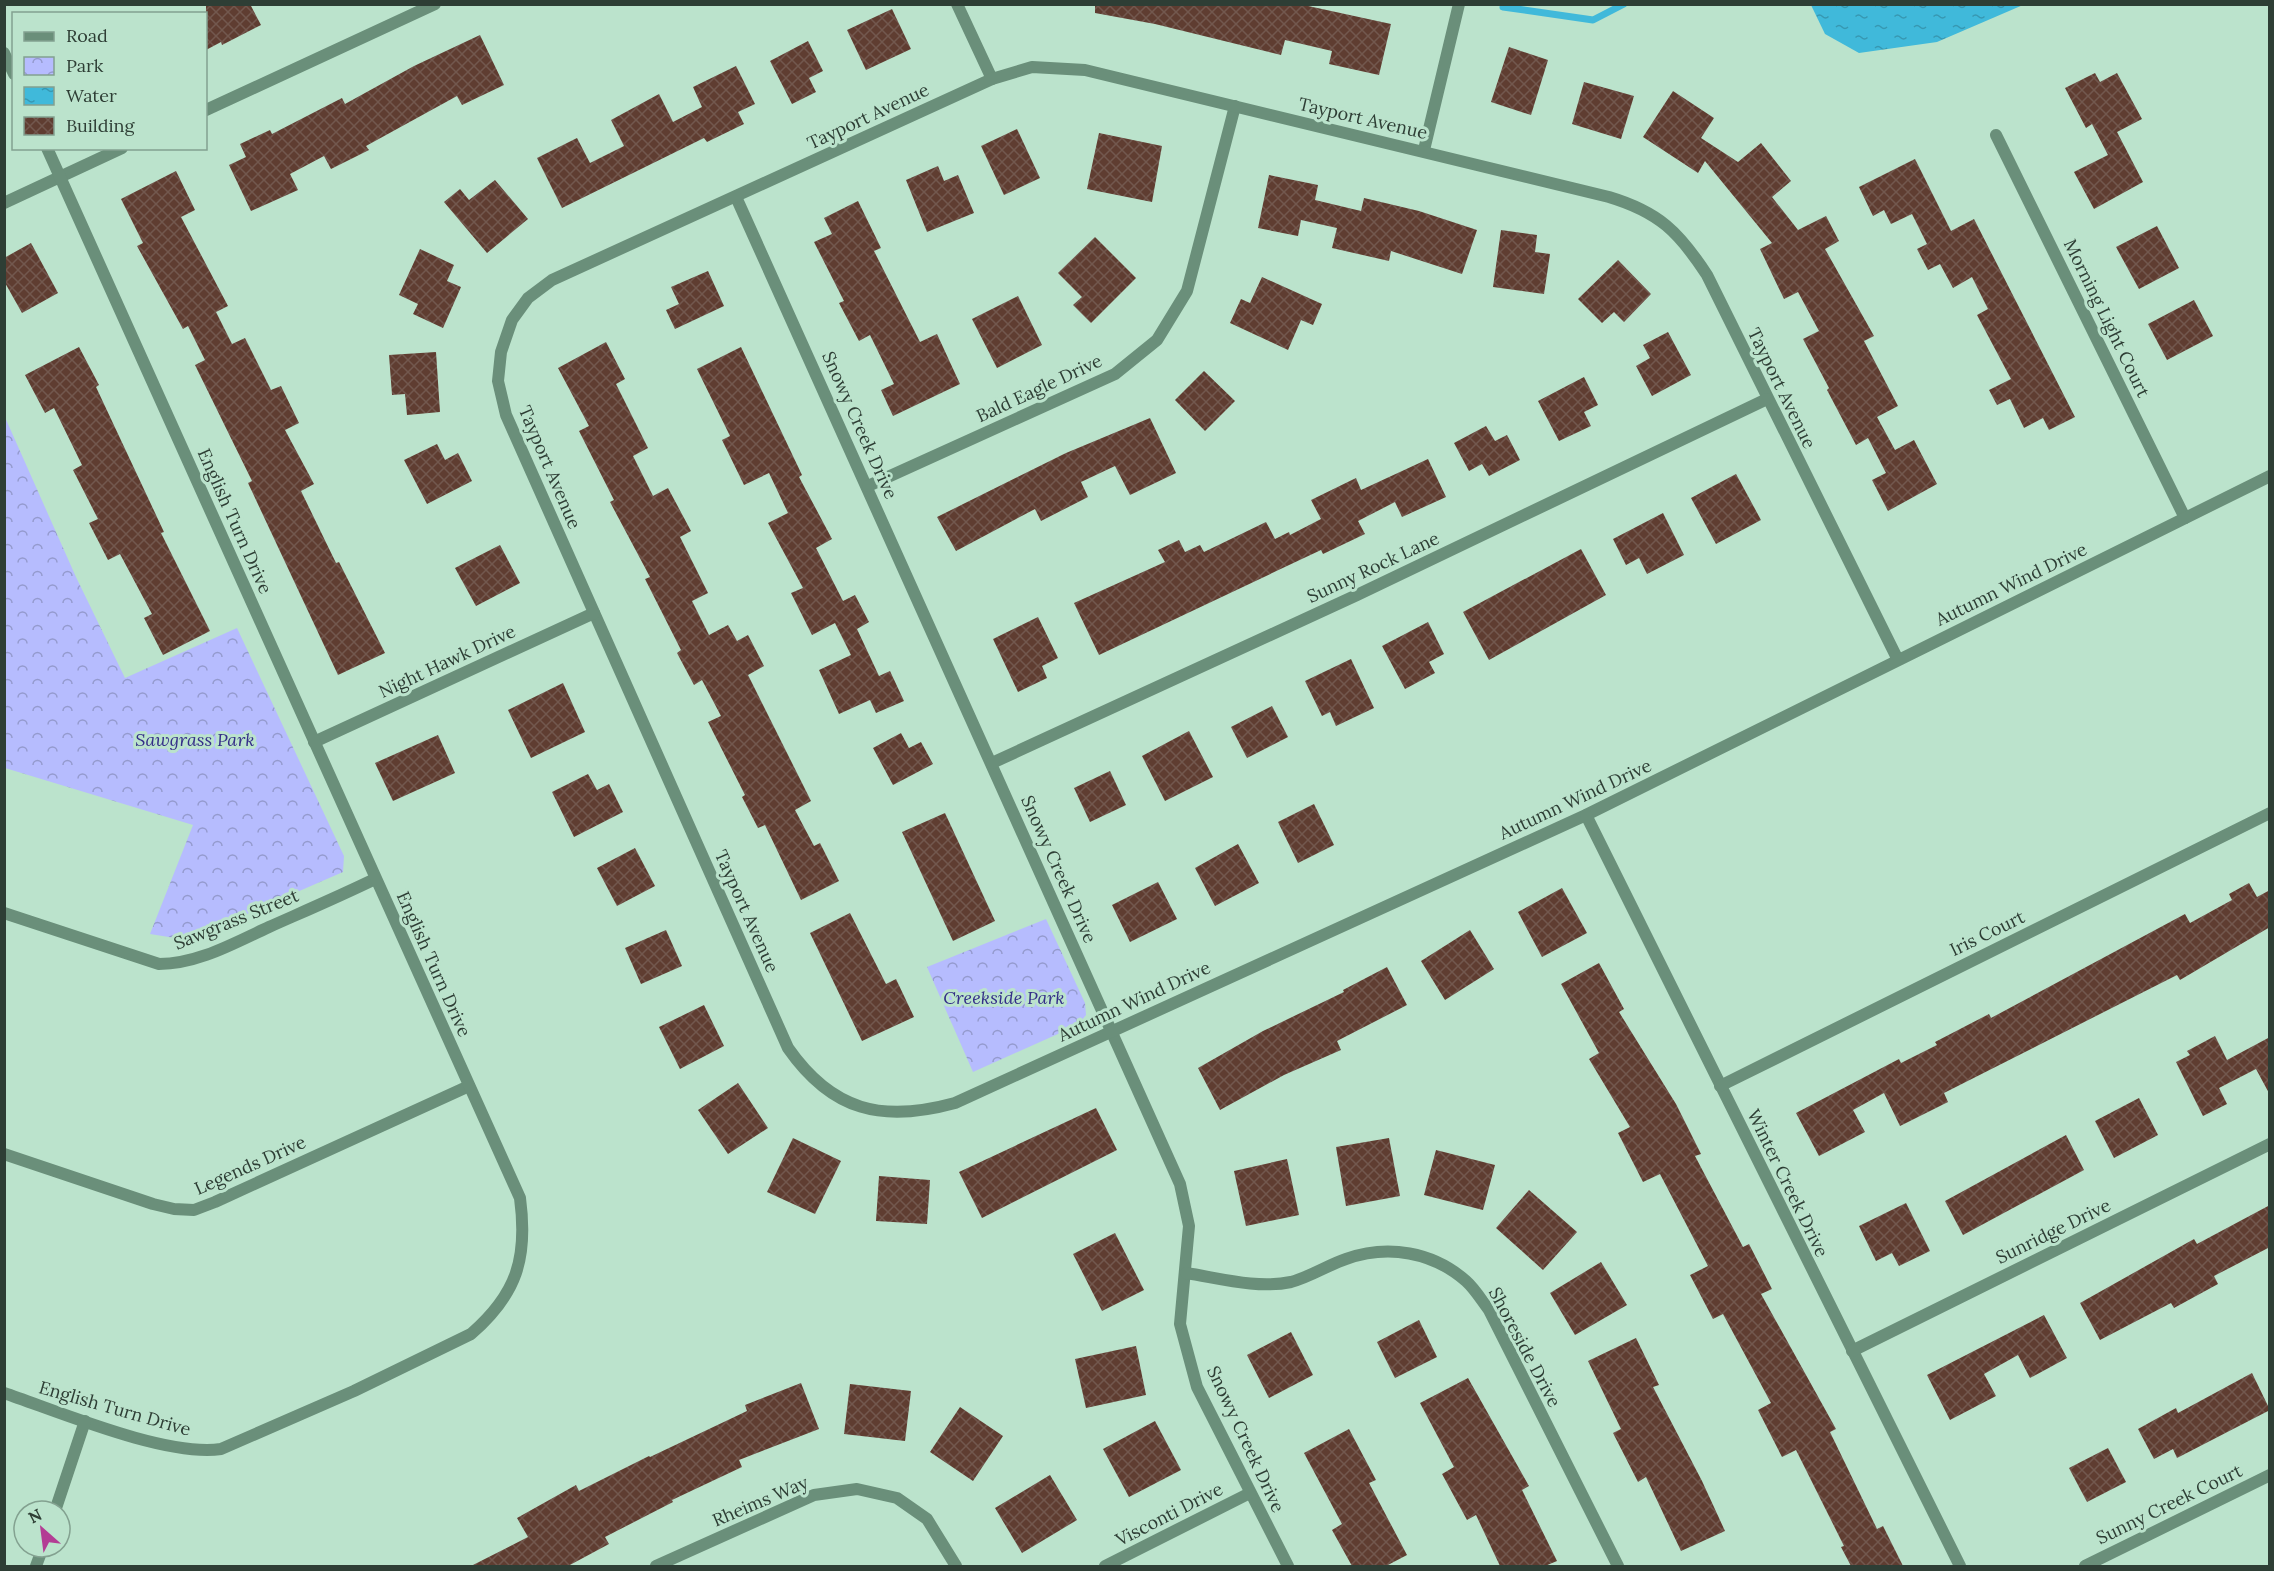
<svg xmlns="http://www.w3.org/2000/svg" width="2274" height="1571" viewBox="0 0 2274 1571" font-family="Lora,serif">
<style>
.park{fill:url(#park-crowns)}
.water{fill:url(#water-ripples)}
.lines{fill:none;stroke-linecap:round;stroke-linejoin:round}
.stream{stroke:#40b9da;stroke-width:7}
.building{fill:url(#building-cross-hatch)}
.minor{stroke:#6a8f7a;stroke-width:12}
.labels{text-anchor:middle;dominant-baseline:central;stroke-width:6;stroke-linejoin:round;paint-order:stroke}
.street-label{font-size:18px;fill:#2e3e35;stroke:#bbe3cc}
.park-label{font-size:18px;font-style:italic;fill:#342e88;stroke:#bbe3cc}
</style>
<defs>
<pattern id="park-crowns" width="20" height="18" patternUnits="userSpaceOnUse" patternTransform="scale(1.5)"><rect width="20" height="18" fill="#b6bcfe"/><path d="M2 6a3 3 0 1 1 6 0M12 15a3 3 0 1 1 6 0" fill="none" stroke="#949ace"/></pattern>
<pattern id="water-ripples" width="26" height="14" patternUnits="userSpaceOnUse" patternTransform="scale(1.5)"><rect width="26" height="14" fill="#40b9da"/><path d="M2 4q2-2 4 0t4 0M15 11q2-2 4 0t4 0" fill="none" stroke="#3698b2"/></pattern>
<pattern id="building-cross-hatch" width="8" height="8" patternUnits="userSpaceOnUse" patternTransform="scale(1.5)"><rect width="8" height="8" fill="#5f3d31"/><path d="M0 0l8 8M0 8l8-8" fill="none" stroke="#72584e"/></pattern>
</defs>
<rect width="100%" height="100%" fill="#bbe3cc"/>
<g class="park">
<polygon points="4,415 76,577 125,678 237,628 344,856 343,872 201,934 175,938 150,934 193,825 5,768"/>
<polygon points="1046,919 1085,1003 1086,1015 1078,1025 973,1072 927,967"/>
</g>
<polygon class="water" points="1811,5 2023,5 1937,42 1859,53 1825,34"/>
<g class="lines">
<polyline class="stream" points="1503,7 1593,20 1624,4"/>
</g>
<g class="building">
<polygon points="206,4 250,4 261,25 222,45 221,42 206,50"/>
<polygon points="1095,4 1299,4 1391,24 1379,75 1329,64 1332,51 1285,40 1281,55 1155,24 1095,13"/>
<polygon points="892,9 911,49 866,70 847,30"/>
<polygon points="480,35 504,85 462,105 457,96 366,146 369,150 331,169 324,156 290,174 298,190 251,211 229,165 246,157 240,144 270,130 272,134 342,98 345,104 414,66"/>
<polygon points="808,41 823,71 809,78 816,92 792,104 770,61"/>
<polygon points="1509,47 1548,60 1531,115 1491,102"/>
<polygon points="736,66 755,104 738,112 744,124 707,142 704,138 562,208 537,158 577,138 590,163 624,146 611,120 659,94 673,122 702,107 693,87"/>
<polygon points="2095,73 2100,82 2117,73 2142,119 2117,132 2143,182 2094,209 2074,172 2108,155 2092,124 2086,128 2065,88"/>
<polygon points="1584,82 1634,96 1621,139 1572,124"/>
<polygon points="1673,91 1714,118 1701,138 1738,162 1761,143 1791,181 1772,197 1798,230 1826,216 1839,241 1825,249 1874,336 1864,341 1898,406 1877,417 1895,450 1914,440 1937,484 1888,511 1872,480 1886,473 1868,438 1856,445 1827,390 1829,388 1803,339 1819,331 1798,292 1784,299 1760,249 1772,243 1705,161 1698,173 1643,137"/>
<polygon points="1017,129 1040,178 1004,195 981,146"/>
<polygon points="1099,133 1162,146 1152,202 1087,189"/>
<polygon points="1915,159 1951,231 1974,219 2075,417 2049,430 2043,418 2024,428 2010,399 1997,405 1989,390 2011,379 1977,315 1988,309 1972,277 1953,288 1940,264 1928,270 1917,249 1927,244 1912,214 1891,224 1884,210 1873,216 1859,187"/>
<polygon points="938,166 944,181 958,175 974,213 927,232 906,180"/>
<polygon points="176,171 195,210 181,217 228,306 216,312 232,344 245,338 271,390 281,386 299,423 285,430 314,484 301,491 336,563 339,562 385,653 338,675 248,483 252,481 195,365 205,360 188,326 183,329 137,246 143,243 121,199"/>
<polygon points="1269,175 1318,185 1315,200 1361,211 1364,198 1419,211 1477,230 1462,274 1391,251 1389,261 1332,248 1337,228 1301,220 1298,236 1258,228"/>
<polygon points="495,180 528,219 487,253 444,202 460,189 469,200"/>
<polygon points="858,201 881,248 874,251 920,342 937,334 960,384 893,416 881,390 894,384 870,335 859,341 839,303 844,301 814,242 832,234 824,218"/>
<polygon points="2157,226 2179,268 2139,289 2116,247"/>
<polygon points="1501,230 1537,235 1535,252 1550,254 1544,294 1493,287"/>
<polygon points="1095,237 1136,278 1091,323 1073,305 1082,297 1058,273"/>
<polygon points="31,243 58,293 22,313 4,281 4,258"/>
<polygon points="420,249 454,265 447,281 461,287 443,328 413,314 418,304 399,295"/>
<polygon points="1618,260 1651,294 1624,322 1614,312 1602,323 1578,299"/>
<polygon points="708,271 724,306 675,329 666,310 679,304 671,287"/>
<polygon points="1262,277 1322,304 1313,325 1301,320 1288,350 1230,323 1241,299 1250,303"/>
<polygon points="1018,296 1042,345 997,368 972,319"/>
<polygon points="2194,300 2213,336 2167,360 2148,324"/>
<polygon points="1668,332 1691,375 1652,396 1636,366 1650,358 1643,345"/>
<polygon points="606,342 625,379 616,384 648,448 633,456 653,496 668,488 691,531 680,537 708,593 692,601 709,635 728,625 737,641 748,635 764,666 748,675 811,801 795,810 814,846 820,843 839,881 801,900 765,825 758,828 742,797 745,795 708,722 721,716 702,680 694,685 677,653 681,650 645,579 650,577 610,502 614,500 579,431 589,426 558,368"/>
<polygon points="79,347 99,385 96,387 164,532 161,533 210,631 163,655 144,618 152,614 120,554 108,560 89,523 98,519 73,470 82,465 54,408 45,413 25,375"/>
<polygon points="741,347 802,475 799,477 832,539 816,548 843,601 855,595 869,622 857,629 879,676 890,671 904,701 876,713 870,700 839,714 819,670 851,655 835,623 812,635 791,593 803,588 768,523 788,513 769,473 744,485 722,440 730,436 697,369"/>
<polygon points="436,352 440,412 407,415 405,394 392,395 389,355"/>
<polygon points="1204,371 1235,401 1205,431 1175,400"/>
<polygon points="1584,377 1598,405 1584,412 1591,426 1559,441 1538,401"/>
<polygon points="1150,418 1176,473 1130,495 1115,466 1081,482 1088,497 1041,521 1035,509 956,551 937,517 1066,453"/>
<polygon points="1486,426 1495,441 1507,435 1520,460 1489,476 1482,464 1469,471 1454,443"/>
<polygon points="437,444 445,460 458,453 472,481 427,504 404,460"/>
<polygon points="1428,459 1446,497 1402,517 1395,502 1358,521 1365,534 1323,554 1321,550 1099,655 1074,603 1165,562 1158,550 1179,540 1185,552 1200,545 1204,552 1266,522 1275,539 1289,532 1290,535 1321,519 1311,500 1356,478 1361,490"/>
<polygon points="1736,474 1761,520 1716,544 1691,498"/>
<polygon points="1663,513 1684,555 1647,574 1639,558 1626,565 1613,539"/>
<polygon points="500,545 520,583 476,606 455,568"/>
<polygon points="1581,549 1606,595 1489,660 1463,612"/>
<polygon points="1038,617 1058,658 1042,666 1047,678 1018,692 993,639"/>
<polygon points="1428,622 1444,654 1429,662 1435,673 1405,689 1382,646"/>
<polygon points="1351,659 1374,708 1336,726 1330,712 1322,716 1305,681"/>
<polygon points="563,683 585,732 531,758 508,710"/>
<polygon points="1272,706 1288,737 1247,758 1231,727"/>
<polygon points="1189,731 1213,777 1165,801 1142,756"/>
<polygon points="901,733 909,748 921,742 933,764 893,785 873,748"/>
<polygon points="438,735 455,773 393,801 375,763"/>
<polygon points="1110,771 1126,805 1090,822 1074,788"/>
<polygon points="588,774 597,790 609,784 623,812 574,837 552,792"/>
<polygon points="1314,804 1334,845 1298,863 1278,822"/>
<polygon points="945,813 995,921 953,941 902,832"/>
<polygon points="1238,844 1259,883 1215,906 1195,868"/>
<polygon points="635,848 655,886 617,906 597,868"/>
<polygon points="1158,882 1177,919 1130,942 1112,905"/>
<polygon points="2249,883 2257,897 2270,890 2270,927 2180,980 2177,975 1944,1093 1948,1102 1900,1126 1884,1093 1853,1110 1865,1132 1819,1156 1796,1113 1899,1059 1901,1063 1937,1045 1935,1042 1989,1014 1991,1018 2185,914 2190,923 2232,900 2229,894"/>
<polygon points="1562,888 1587,933 1542,957 1518,912"/>
<polygon points="850,913 886,984 896,979 914,1017 862,1041 810,933"/>
<polygon points="666,930 682,966 641,984 625,948"/>
<polygon points="1470,930 1494,969 1445,1000 1421,961"/>
<polygon points="1599,963 1624,1009 1619,1012 1676,1104 1701,1154 1695,1156 1743,1247 1749,1244 1772,1289 1761,1294 1836,1429 1830,1432 1877,1529 1883,1526 1903,1566 1851,1566 1841,1547 1844,1546 1796,1450 1782,1457 1758,1410 1771,1403 1723,1314 1713,1319 1690,1275 1708,1266 1660,1174 1643,1182 1618,1133 1630,1127 1589,1059 1599,1053 1561,984"/>
<polygon points="1387,967 1407,1005 1337,1041 1341,1050 1284,1075 1220,1110 1198,1068 1263,1031 1344,992 1343,990"/>
<polygon points="704,1005 724,1046 680,1069 659,1027"/>
<polygon points="2215,1036 2227,1060 2270,1037 2270,1095 2256,1069 2219,1088 2227,1104 2203,1116 2176,1062 2190,1055 2187,1051"/>
<polygon points="738,1083 768,1128 728,1154 698,1110"/>
<polygon points="2139,1098 2158,1135 2114,1158 2095,1121"/>
<polygon points="1096,1108 1117,1150 982,1218 959,1172"/>
<polygon points="2066,1135 2084,1170 1963,1235 1945,1201"/>
<polygon points="793,1138 841,1161 815,1214 767,1192"/>
<polygon points="1389,1138 1400,1196 1346,1206 1336,1147"/>
<polygon points="1436,1150 1495,1165 1483,1210 1424,1195"/>
<polygon points="1287,1159 1299,1215 1246,1226 1234,1171"/>
<polygon points="879,1176 930,1180 927,1224 876,1221"/>
<polygon points="1529,1190 1577,1232 1543,1270 1496,1228"/>
<polygon points="1906,1203 1930,1251 1899,1266 1892,1253 1876,1261 1859,1226"/>
<polygon points="2270,1205 2270,1247 2214,1276 2218,1284 2174,1308 2171,1303 2100,1340 2080,1303 2194,1239 2197,1244"/>
<polygon points="1115,1233 1144,1290 1102,1311 1073,1254"/>
<polygon points="1601,1262 1627,1305 1575,1335 1550,1293"/>
<polygon points="2044,1315 2067,1358 2030,1378 2018,1355 1984,1374 1996,1396 1950,1420 1927,1375"/>
<polygon points="1419,1320 1437,1357 1395,1378 1377,1342"/>
<polygon points="1291,1332 1313,1375 1269,1398 1247,1355"/>
<polygon points="1636,1338 1659,1385 1653,1387 1702,1481 1725,1531 1681,1551 1646,1477 1638,1482 1613,1433 1621,1429 1588,1361"/>
<polygon points="1136,1346 1146,1395 1086,1408 1075,1359"/>
<polygon points="2252,1373 2270,1410 2177,1458 2173,1449 2154,1459 2138,1429 2176,1408 2178,1413"/>
<polygon points="1468,1378 1529,1486 1522,1490 1557,1561 1545,1566 1500,1566 1476,1515 1467,1520 1442,1474 1454,1467 1420,1403"/>
<polygon points="801,1383 819,1429 739,1460 742,1467 672,1500 673,1502 605,1537 609,1544 568,1566 471,1566 528,1537 517,1518 576,1485 579,1491 649,1456 650,1457 747,1411 745,1405"/>
<polygon points="850,1384 911,1391 905,1441 844,1434"/>
<polygon points="960,1407 1003,1436 973,1481 930,1452"/>
<polygon points="1155,1421 1181,1470 1129,1497 1103,1449"/>
<polygon points="1349,1429 1376,1480 1369,1483 1407,1555 1386,1566 1352,1566 1332,1530 1342,1524 1304,1453"/>
<polygon points="2108,1448 2126,1482 2087,1502 2069,1468"/>
<polygon points="1050,1475 1077,1520 1022,1553 995,1508"/>
</g>
<g class="lines">
<g class="minor">
<polyline points="957,4 992,79"/>
<polyline points="4,53 14,74"/>
<polyline points="206,110 435,4"/>
<polyline points="1996,135 2185,518"/>
<polyline points="1424,150 1459,4"/>
<polyline points="736,197 1180,1184 1189,1226 1180,1324 1197,1387 1288,1566"/>
<polyline points="4,203 122,148"/>
<polyline points="868,486 1115,374 1157,340 1187,291 1235,106"/>
<path d="M1898 660 1707 275C1679 232 1659 212 1609 197L1085 70 1032 67 992 79 552 280 528 298 512 320 501 352 498 381 506 415 788 1048C832 1111 882 1123 955 1103L1586 815 2270 476"/>
<polyline points="314,742 594,613"/>
<polyline points="992,763 1357,595 1767,399"/>
<polyline points="1586,815 1960,1566"/>
<path d="M4 913 159 964C198 964 234 943 269 927 305 911 340 896 375 879"/>
<polyline points="1720,1086 2270,813"/>
<polyline points="4,1154 153,1204 174,1209 194,1210 215,1202 469,1086"/>
<path d="M1186 1273C1219 1278 1257 1289 1291 1282 1310 1277 1328 1265 1346 1259 1388 1244 1433 1252 1466 1281 1475 1289 1482 1301 1489 1310L1618 1566"/>
<polyline points="1852,1351 2270,1144"/>
<path d="M4 1393C60 1412 166 1457 221 1449L354 1391 471 1334C517 1294 528 1258 520 1198L47 148"/>
<polyline points="55,1511 85,1421"/>
<polyline points="36,1566 43,1547"/>
<polyline points="656,1566 814,1495 857,1489 897,1498 927,1519 956,1566"/>
<polyline points="1105,1566 1250,1493"/>
<polyline points="2085,1566 2270,1475"/>
</g>
</g>
<g class="labels">
<g class="street-label">
<text transform="translate(868 116) rotate(-25)">Tayport Avenue</text>
<text transform="translate(1363 118) rotate(13)">Tayport Avenue</text>
<text transform="translate(2107 318) rotate(64)">Morning Light Court</text>
<text transform="translate(1039 388) rotate(-25)">Bald Eagle Drive</text>
<text transform="translate(1782 388) rotate(64)">Tayport Avenue</text>
<text transform="translate(860 425) rotate(66)">Snowy Creek Drive</text>
<text transform="translate(550 467) rotate(67)">Tayport Avenue</text>
<text transform="translate(235 521) rotate(66)">English Turn Drive</text>
<text transform="translate(1373 567) rotate(-25)">Sunny Rock Lane</text>
<text transform="translate(2011 584) rotate(-26)">Autumn Wind Drive</text>
<text transform="translate(447 661) rotate(-25)">Night Hawk Drive</text>
<text transform="translate(1575 799) rotate(-25)">Autumn Wind Drive</text>
<text transform="translate(1059 869) rotate(66)">Snowy Creek Drive</text>
<text transform="translate(747 911) rotate(66)">Tayport Avenue</text>
<text transform="translate(236 919) rotate(-22)">Sawgrass Street</text>
<text transform="translate(1987 933) rotate(-26)">Iris Court</text>
<text transform="translate(434 964) rotate(66)">English Turn Drive</text>
<text transform="translate(1134 1001) rotate(-25)">Autumn Wind Drive</text>
<text transform="translate(250 1165) rotate(-24)">Legends Drive</text>
<text transform="translate(1788 1183) rotate(64)">Winter Creek Drive</text>
<text transform="translate(2053 1231) rotate(-26)">Sunridge Drive</text>
<text transform="translate(1525 1347) rotate(62)">Shoreside Drive</text>
<text transform="translate(115 1408) rotate(16)">English Turn Drive</text>
<text transform="translate(1246 1439) rotate(65)">Snowy Creek Drive</text>
<text transform="translate(760 1501) rotate(-23)">Rheims Way</text>
<text transform="translate(2169 1504) rotate(-26)">Sunny Creek Court</text>
<text transform="translate(1169 1514) rotate(-27)">Visconti Drive</text>
</g>
<g class="park-label">
<text x="195" y="739">Sawgrass Park</text>
<text x="1004" y="997">Creekside Park</text>
</g>
</g>
<rect width="2274" height="1571" fill="none" stroke="#2e3e35" stroke-width="12"/>
<rect x="12" y="12" width="195" height="138" fill="#bbe3cc" stroke="#83a190" stroke-width="1.5"/>
<rect x="24" y="32" width="30" height="9" fill="#6a8f7a" stroke="#83a190" stroke-width="1.5"/>
<text x="66" y="42" font-size="18" fill="#2e3e35">Road</text>
<rect x="24" y="57" width="30" height="18" fill="url(#park-crowns)" stroke="#83a190" stroke-width="1.5"/>
<text x="66" y="72" font-size="18" fill="#2e3e35">Park</text>
<rect x="24" y="87" width="30" height="18" fill="url(#water-ripples)" stroke="#83a190" stroke-width="1.5"/>
<text x="66" y="102" font-size="18" fill="#2e3e35">Water</text>
<rect x="24" y="117" width="30" height="18" fill="url(#building-cross-hatch)" stroke="#83a190" stroke-width="1.5"/>
<text x="66" y="132" font-size="18" fill="#2e3e35">Building</text>
<g transform="translate(42 1529) rotate(332)"><circle r="28" fill="#bbe3cc" stroke="#83a190" stroke-width="1.5"/>
<path d="M0-4.5L10 22L0 15L-10 22Z" fill="#b33d94"/>
<text y="-9" font-size="16" font-weight="bold" text-anchor="middle" fill="#2e3e35">N</text>
</g>
</svg>
